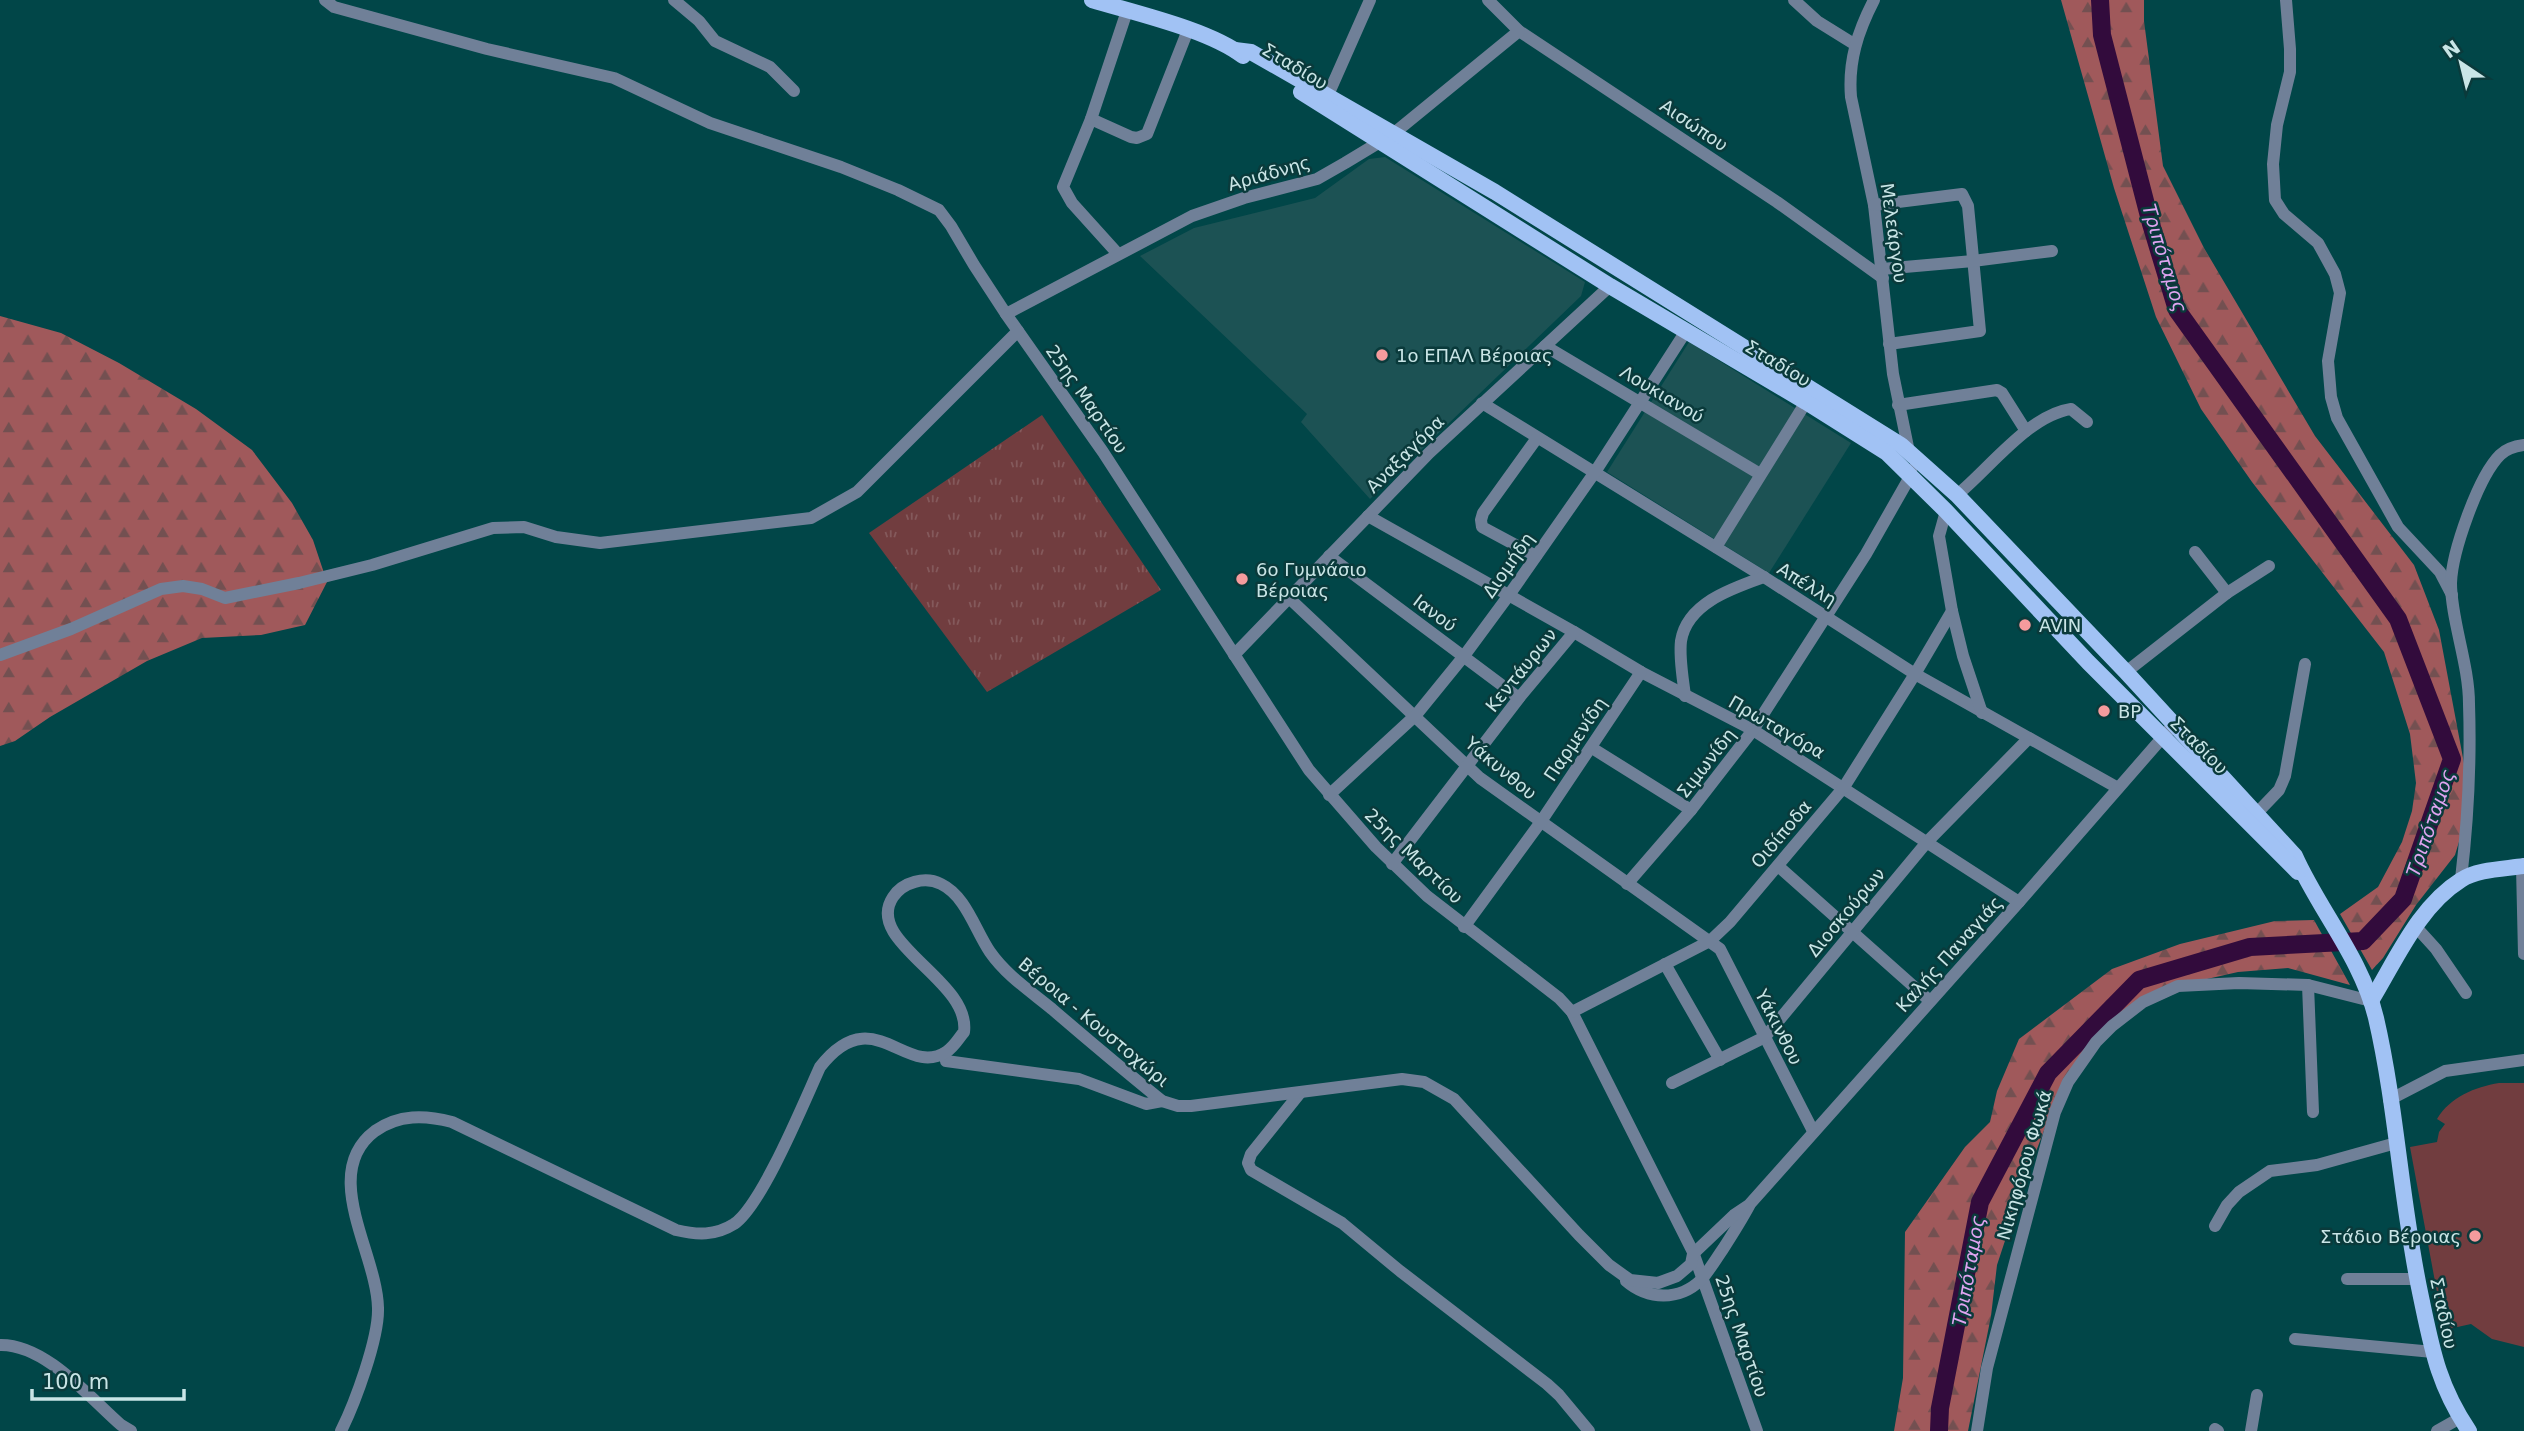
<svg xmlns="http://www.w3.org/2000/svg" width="2524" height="1431" viewBox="0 0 2524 1431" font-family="'DejaVu Sans',sans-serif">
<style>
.built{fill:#1c5254}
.forest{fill:url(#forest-firs)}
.park{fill:url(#park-tufts)}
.pitch{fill:#713d3f}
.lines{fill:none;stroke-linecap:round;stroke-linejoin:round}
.river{stroke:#320b3c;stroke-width:18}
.minor{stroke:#708098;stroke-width:12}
.major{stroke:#a1c2f4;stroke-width:16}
.poi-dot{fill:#f59b9d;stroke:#0a3a3b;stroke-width:2.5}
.labels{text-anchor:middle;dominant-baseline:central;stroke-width:5;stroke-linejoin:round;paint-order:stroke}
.street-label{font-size:18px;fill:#c9e5e6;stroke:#0a3a3b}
.poi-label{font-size:18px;fill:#c9e5e6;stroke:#0a3a3b;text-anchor:start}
.water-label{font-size:19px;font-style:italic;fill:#e0a4f1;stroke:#0a3a3b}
</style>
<defs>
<pattern id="forest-firs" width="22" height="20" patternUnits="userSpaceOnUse" patternTransform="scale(1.75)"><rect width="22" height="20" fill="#a0595b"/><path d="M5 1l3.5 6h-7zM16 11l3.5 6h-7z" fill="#735051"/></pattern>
<pattern id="park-tufts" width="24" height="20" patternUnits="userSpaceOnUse" patternTransform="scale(1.75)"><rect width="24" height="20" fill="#713d3f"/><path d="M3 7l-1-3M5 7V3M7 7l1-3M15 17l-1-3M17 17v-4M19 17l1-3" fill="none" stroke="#84595b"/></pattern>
</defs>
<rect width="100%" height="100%" fill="#014648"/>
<g class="built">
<polygon points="1385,157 1585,282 1581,296 1370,499 1301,422 1307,414 1140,256 1194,228 1315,198 1369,159"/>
<polygon points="1689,342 1851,443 1769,573 1607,472"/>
</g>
<g class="forest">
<polygon points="2061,0 2144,0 2144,21 2163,166 2204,248 2315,436 2414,565 2439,630 2466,774 2468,812 2455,855 2416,905 2383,958 2372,970 2340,914 2378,887 2402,842 2412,811 2416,783 2410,734 2384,652 2252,482 2201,409 2156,317 2114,188"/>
<polygon points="0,316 61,333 119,363 196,409 252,450 292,503 313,540 327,582 305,625 261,635 202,638 147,661 50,717 15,741 0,746"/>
<polygon points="2314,920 2350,985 2288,968 2238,972 2207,979 2118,1019 2061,1086 2024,1183 1997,1265 1991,1316 1968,1431 1894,1431 1903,1378 1905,1232 1965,1147 1990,1122 1997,1091 2019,1039 2112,969 2180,944 2275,921"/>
</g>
<polygon class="park" points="1042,415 1161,590 987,692 869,533"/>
<path class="pitch" d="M2499 1083H2524V1347L2492 1339 2471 1324 2444 1330 2410 1147 2437 1142 2439 1132 2445 1124 2437 1119C2450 1097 2475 1087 2499 1083Z"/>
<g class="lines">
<polyline class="river" points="1939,1431 1940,1408 1980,1202 2048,1073 2139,980 2250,947 2363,941 2403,899 2452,759 2398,619 2177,310 2151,224 2102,35 2100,0"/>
<g class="minor">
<polyline points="325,0 334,7 487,49 614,78 710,123 841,167 898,190 939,210 951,226 974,265 1006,314 1103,452 1309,770 1376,847 1427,896 1559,998 1572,1012 1693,1252 1757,1431"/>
<polyline points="674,0 699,21 715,41 770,67 794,91"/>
<polyline points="1488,0 1519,31 1777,202 1883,278"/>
<polyline points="1794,0 1817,21 1854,44"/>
<path d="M1874 0C1858 31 1848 61 1851 97L1874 205 1893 374 1909 452"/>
<polyline points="2286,0 2290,49 2290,72 2277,125 2273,164 2275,200 2284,214 2318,243 2335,274 2340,293 2328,361 2331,397 2337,418 2398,527 2440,572 2452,595"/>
<polyline points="1328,95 1370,0"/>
<polyline points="1091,119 1131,137 1137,138 1147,134 1188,30"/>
<polyline points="1874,205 1962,194 1968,206 1980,331 1889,344"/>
<polyline points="1118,254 1072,203 1063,187 1091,119 1127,11"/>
<polyline points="1882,269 1973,261 2052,251"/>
<polyline points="1006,314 1192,216 1244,198 1317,179 1345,163 1393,134 1519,31"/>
<polyline points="1545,346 1760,474"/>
<polyline points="1482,403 1764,577 1915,674 2118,788"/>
<polyline points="1898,405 1997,390 2002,393 2026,431"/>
<path d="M1957 495C1989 469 2029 415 2071 409L2087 422"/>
<polyline points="1946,511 1939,536 1952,611 1963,656 1982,713"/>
<polyline points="1368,516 1574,632 1641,672 1753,730 2019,902"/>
<polyline points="1716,547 1806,402"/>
<polyline points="2195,552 2227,593"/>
<polyline points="1329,556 1519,698"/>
<polyline points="1536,556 1482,527 1481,520 1483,513 1537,438"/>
<polyline points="1289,598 1480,778 1720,949 1813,1131"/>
<polyline points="0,655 71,629 161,589 183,586 202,589 225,598 299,583 372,565 493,528 524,527 556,537 600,543 811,518 857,492 1018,331"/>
<polyline points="1234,655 1429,453 1610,286"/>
<polyline points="2126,672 2227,593 2269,566"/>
<path d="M1685 696C1683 679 1679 658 1681 641 1687 603 1733 588 1764 577"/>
<polyline points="1592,748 1691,810"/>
<polyline points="1329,795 1416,715 1464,656 1509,595 1595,472 1686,331"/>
<polyline points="2256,814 2279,790 2285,776 2305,664"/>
<polyline points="1392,864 1519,698 1574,632"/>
<polyline points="1778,866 1930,1001"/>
<polyline points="2522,867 2524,954"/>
<path d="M2461 879C2468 820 2471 763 2469 704 2469 664 2451 620 2451 583 2452 552 2478 477 2500 455 2506 449 2516 446 2524 445"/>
<polyline points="1627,884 1691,810 1753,730 1866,554 1911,475 1911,470"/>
<polyline points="1464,927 1540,823 1641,672"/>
<polyline points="2416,927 2436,949 2466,993"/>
<polyline points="1665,964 1720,1060"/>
<polyline points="2308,985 2313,1112"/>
<polyline points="1572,1012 1710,941 1730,922 1844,787 1915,674 1952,611"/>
<polyline points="945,1053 946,1061 1079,1079 1146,1104 1162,1101"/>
<polyline points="1672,1083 1765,1037 1927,842 2029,738"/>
<polyline points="1300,1093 1251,1154 1248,1163 1251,1170 1342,1223 1400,1271 1547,1384 1559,1395 1589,1431"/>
<polyline points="2389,1100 2445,1071 2524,1060"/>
<polyline points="2215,1226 2227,1205 2239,1192 2270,1171 2317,1165 2396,1143"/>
<polyline points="2347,1279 2417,1279"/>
<path d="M1626 1281C1648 1300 1679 1301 1701 1280 1709 1271 1716 1259 1723 1249 1732 1235 1741 1221 1749 1206"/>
<polyline points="2295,1339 2433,1352"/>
<path d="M0 1345C45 1344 89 1397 121 1425L131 1431"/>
<polyline points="2215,1429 2218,1431"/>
<path d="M341 1431C355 1403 379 1338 378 1308 377 1253 319 1173 375 1131 399 1114 425 1115 452 1122L676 1230C697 1235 715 1236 734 1224 762 1205 804 1102 820 1067 873 999 905 1078 946 1052 954 1047 958 1039 964 1032 971 980 863 942 893 897 903 882 925 876 941 884 966 896 975 930 990 952 1006 975 1030 991 1052 1009 1088 1040 1125 1071 1162 1101L1178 1106H1191L1402 1079 1424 1082 1454 1099 1579 1235 1609 1265 1630 1280 1658 1283 1677 1276 1691 1264 1693 1254 1734 1215 1749 1205 2019 902 2169 730"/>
<polyline points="1977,1431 1987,1368 2055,1112 2068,1082 2096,1042 2112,1026 2143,1002 2178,986 2239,983 2308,985 2371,1001"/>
<polyline points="2251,1431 2257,1395"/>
<polyline points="2437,1431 2460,1418"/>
</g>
<g class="major">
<path d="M1092 0C1135 13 1210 30 1243 56"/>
<path d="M1235 50 1251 52 1495 192 1901 445 1957 495 2126 672 2295 856C2319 910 2362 959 2376 1018 2397 1109 2401 1205 2421 1297 2432 1349 2438 1385 2469 1431"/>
<polyline points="1301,92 1610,286 1806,402 1887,453 1946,511 2088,662 2298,872"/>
<path d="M2371 1001C2396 960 2419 906 2461 880 2477 869 2505 869 2524 866"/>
</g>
</g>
<g class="poi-dot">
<circle cx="1382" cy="355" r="7"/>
<circle cx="1242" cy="579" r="7"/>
<circle cx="2025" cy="625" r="7"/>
<circle cx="2104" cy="711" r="7"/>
<circle cx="2475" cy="1236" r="7"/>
</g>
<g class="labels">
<g class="street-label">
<text transform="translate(1295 66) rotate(31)">Σταδίου</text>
<text transform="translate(1694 125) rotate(34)">Αισώπου</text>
<text transform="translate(1269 173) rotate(-16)">Αριάδνης</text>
<text transform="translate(1894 233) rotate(82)">Μελεάργου</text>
<text transform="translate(1778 363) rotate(31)">Σταδίου</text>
<text transform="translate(1662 394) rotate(31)">Λουκιανού</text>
<text transform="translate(1087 399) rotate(55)">25ης Μαρτίου</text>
<text transform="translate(1405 454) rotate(-45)">Αναξαγόρα</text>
<text transform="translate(1508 565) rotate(-55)">Διομήδη</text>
<text transform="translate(1807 584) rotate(32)">Απέλλη</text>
<text transform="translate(1435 613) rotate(37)">Ιανού</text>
<text transform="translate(1521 670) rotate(-51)">Κεντάυρων</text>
<text transform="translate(1777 727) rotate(30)">Πρωταγόρα</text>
<text transform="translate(1575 739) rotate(-56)">Παρμενίδη</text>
<text transform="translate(2199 745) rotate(45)">Σταδίου</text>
<text transform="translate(1706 763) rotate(-52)">Σιμωνίδη</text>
<text transform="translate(1501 768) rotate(40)">Υάκυνθου</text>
<text transform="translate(1781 834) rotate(-50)">Οιδίποδα</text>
<text transform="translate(1414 856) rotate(44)">25ης Μαρτίου</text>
<text transform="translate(1846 912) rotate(-50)">Διοσκούρων</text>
<text transform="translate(1949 954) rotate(-48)">Καλής Παναγιάς</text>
<text transform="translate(1094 1022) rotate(40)">Βέροια - Κουστοχώρι</text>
<text transform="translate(1779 1027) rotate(63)">Υάκινθου</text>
<text transform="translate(2024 1165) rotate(-74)">Νικηφόρου Φωκά</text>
<text transform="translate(2444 1313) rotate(78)">Σταδίου</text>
<text transform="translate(1742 1336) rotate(71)">25ης Μαρτίου</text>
</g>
<g class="poi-label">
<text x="1396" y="355">1ο ΕΠΑΛ Βέροιας</text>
<text x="1256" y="569">6ο Γυμνάσιο<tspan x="1256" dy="21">Βέροιας</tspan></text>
<text x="2039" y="625">AVIN</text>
<text x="2118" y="711">BP</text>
<text x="2461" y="1236" text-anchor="end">Στάδιο Βέροιας</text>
</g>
<g class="water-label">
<text transform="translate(2165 258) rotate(73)">Τριπόταμος</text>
<text transform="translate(2430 823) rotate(-71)">Τριπόταμος</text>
<text transform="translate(1968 1271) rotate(-80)">Τριπόταμος</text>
</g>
</g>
<g transform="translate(2461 63) rotate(325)" stroke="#0a3a3b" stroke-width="5" paint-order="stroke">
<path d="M0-5L12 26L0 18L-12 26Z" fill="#c9e5e6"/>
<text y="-10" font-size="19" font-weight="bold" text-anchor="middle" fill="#c9e5e6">N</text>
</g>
<path d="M32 1389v10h152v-10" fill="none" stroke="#c9e5e6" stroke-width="3.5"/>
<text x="42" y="1389" font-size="21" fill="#c9e5e6" stroke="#0a3a3b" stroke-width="5" paint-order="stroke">100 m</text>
</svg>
